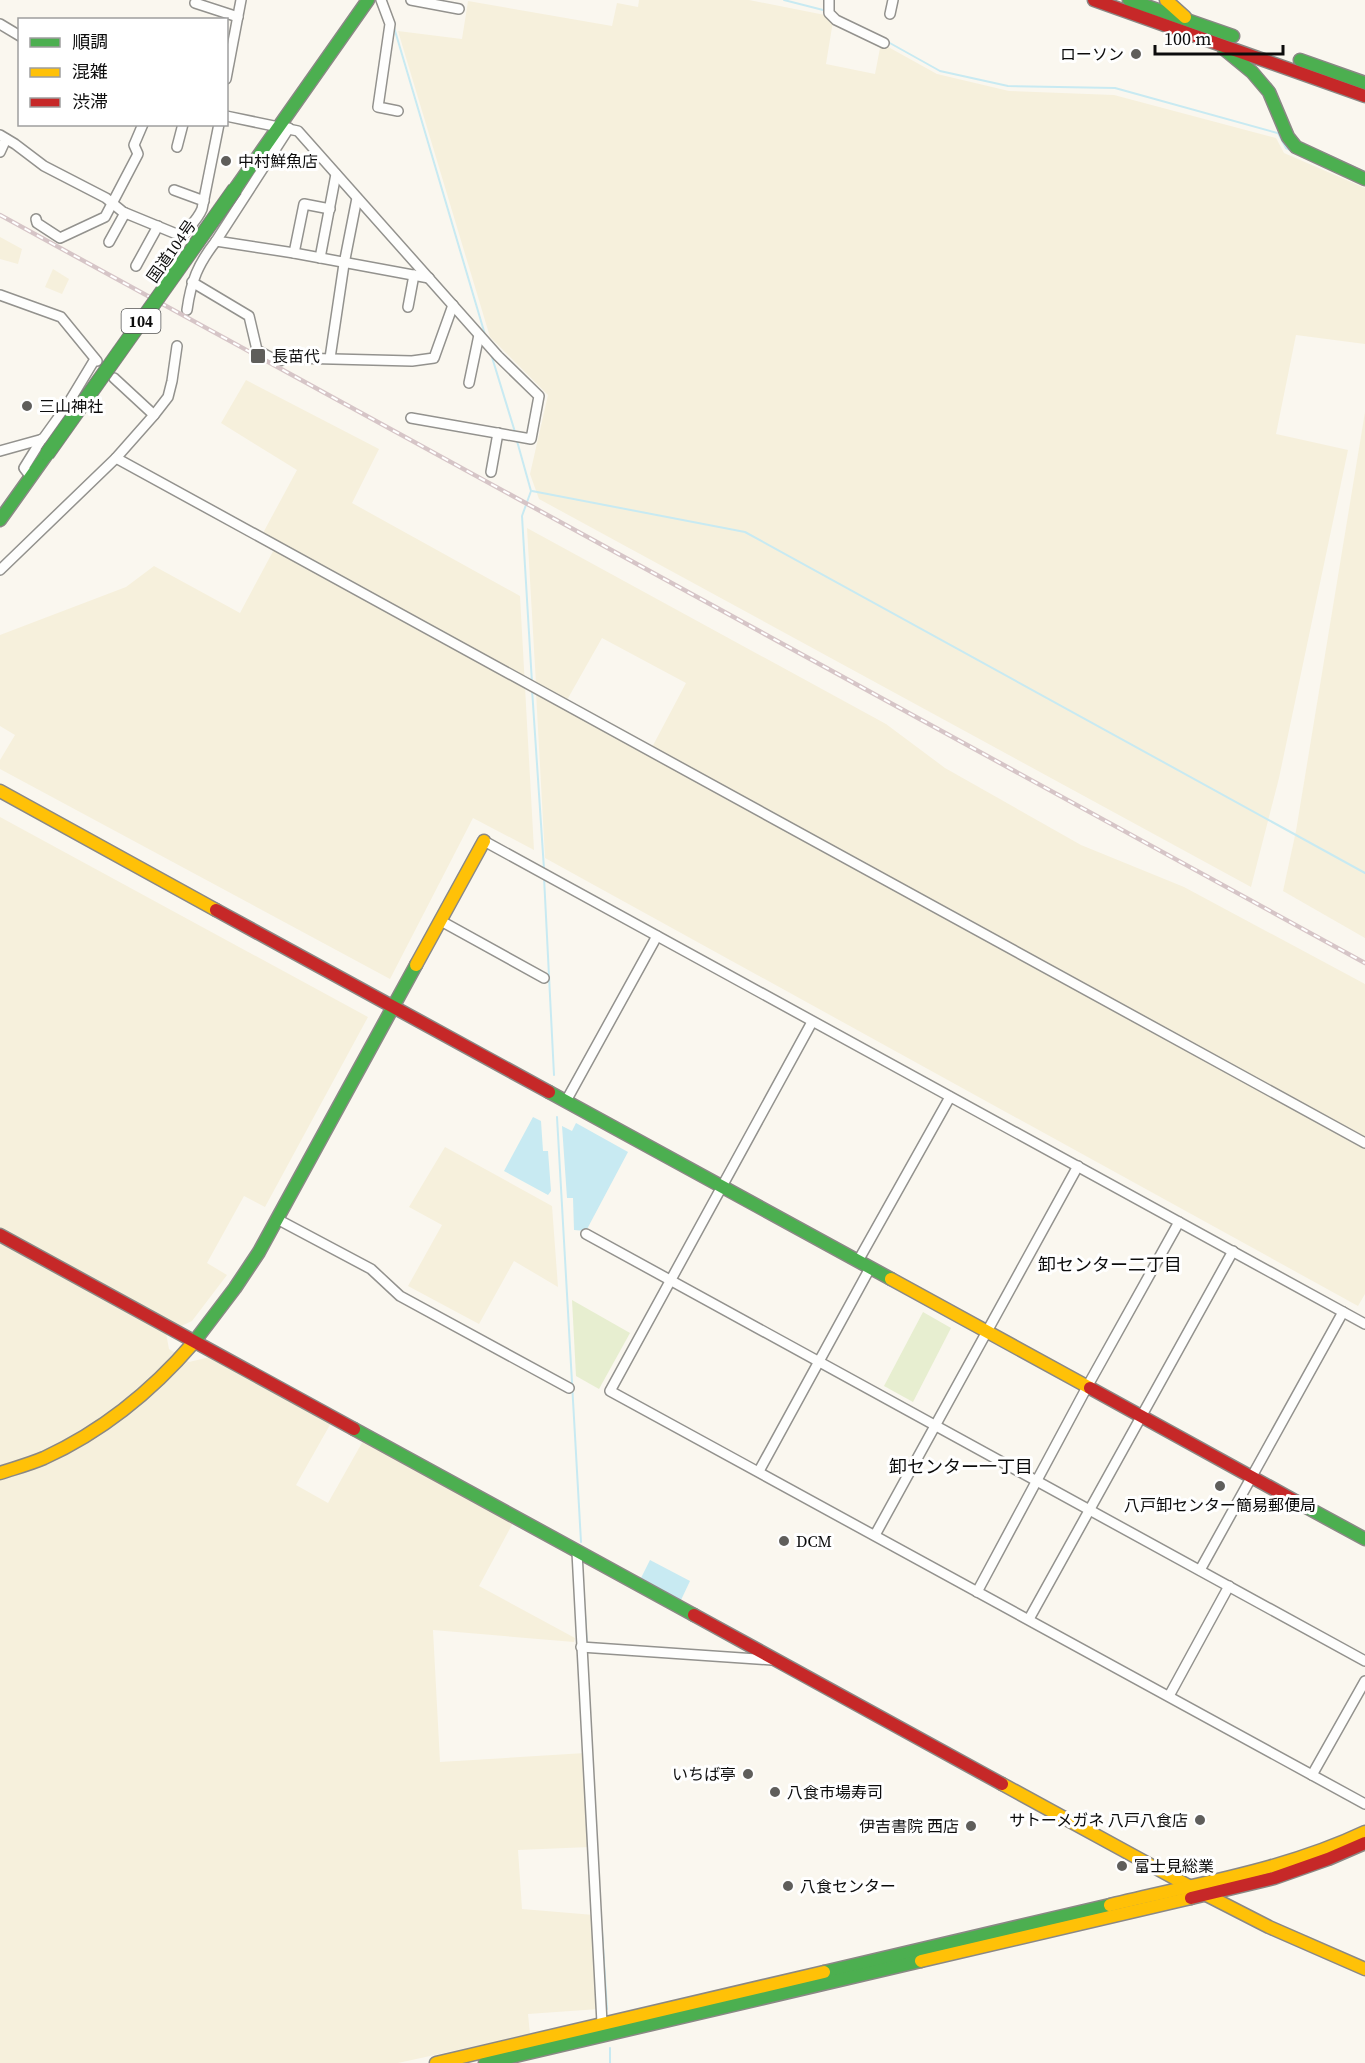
<svg xmlns="http://www.w3.org/2000/svg" width="1365" height="2063" viewBox="0 0 1365 2063" font-family="'Source Serif 4','Noto Sans JP',serif">
<style>
.farmland{fill:#f6f0dc}
.green{fill:#e7eed0}
.water{fill:#c8eaf2}
.lines{fill:none;stroke-linecap:round;stroke-linejoin:round}
.stream{stroke:#c8eaf2;stroke-width:2}
.street-casing{stroke:#93928e;stroke-width:12}
.fast-casing{stroke:#8a8885;stroke-width:15}
.slow-casing{stroke:#8a8885;stroke-width:15}
.jam-casing{stroke:#8a8885;stroke-width:15}
.street{stroke:#fefefd;stroke-width:9}
.fast{stroke:#4caf50;stroke-width:12}
.slow{stroke:#ffc107;stroke-width:12}
.jam{stroke:#c62828;stroke-width:12}
.rail-casing{stroke:#d6c5c7;stroke-width:4.5}
.rail{stroke:#fff;stroke-width:2;stroke-dasharray:7;stroke-linecap:butt}
.fast-bridge-casing{stroke:#807f7c;stroke-width:16;stroke-linecap:butt}
.fast-bridge{stroke:#4caf50;stroke-width:14}
.poi-dot{fill:#5f5e5b;stroke:#fff;stroke-width:2}
.labels{text-anchor:middle;dominant-baseline:central;stroke-width:6;stroke-linejoin:round;paint-order:stroke}
.shield{fill:#fff;stroke:#555;stroke-width:1.5}
.shield-label{font-size:15px;font-weight:bold;fill:#0c0c0c}
.poi-label{font-size:16px;fill:#0c0c0c;stroke:#fff;text-anchor:start}
.street-label{font-size:16px;fill:#0c0c0c;stroke:#fff}
.neighbourhood-label{font-size:18px;fill:#0c0c0c;stroke:#fff}
</style>
<rect width="100%" height="100%" fill="#faf7ef"/>
<g class="farmland">
<polygon points="639,0 749,0 825,15 833,21 826,64 875,74 881,43 937,74 1009,91 1114,95 1276,138 1284,153 1365,188 1365,344 1296,335 1276,434 1348,450 1279,778 1251,887 539,499 530,474 548,395 490,337 398,31 462,39 468,1 612,26 617,3 638,7"/>
<polygon points="0,237 22,249 18,264 0,259"/>
<polygon points="53,269 69,279 62,294 45,287"/>
<polygon points="246,380 379,449 352,503 520,596 534,850 473,818 390,979 0,769 0,760 15,735 0,726 0,635 126,587 154,566 240,613 278,542 263,533 297,470 221,423"/>
<polygon points="1365,412 1365,938 1283,891 1296,831"/>
<polygon points="527,528 886,724 945,768 1081,845 1184,887 1365,984 1365,1294 1358,1306 545,858 536,692 649,753 686,683 602,638 567,700 536,684"/>
<polygon points="0,817 368,1017 265,1207 244,1196 207,1263 227,1275 192,1321 179,1327 171,1323 166,1333 169,1349 189,1362 210,1357 331,1423 296,1485 328,1503 363,1441 513,1523 479,1586 575,1638 574,1642 433,1630 440,1762 585,1753 590,1847 518,1850 522,1909 594,1915 599,2009 528,2014 530,2034 398,2063 0,2063"/>
<polygon points="445,1147 552,1206 558,1287 514,1261 479,1324 408,1286 442,1225 409,1207"/>
</g>
<g class="green">
<polygon points="572,1300 630,1333 599,1389 576,1376"/>
<polygon points="923,1312 951,1328 913,1402 884,1386"/>
</g>
<g class="water">
<polygon points="533,1117 541,1121 543,1151 548,1151 551,1191 548,1195 504,1171"/>
<polygon points="576,1123 628,1152 586,1231 574,1230 573,1198 567,1198 562,1126 572,1131"/>
<polygon points="650,1560 690,1581 681,1600 641,1578"/>
</g>
<g class="lines">
<g class="stream">
<polyline points="386,0 389,10"/>
<polyline points="784,0 827,11"/>
<polyline points="393,24 486,338"/>
<polyline points="888,42 940,71 1008,86 1115,88 1281,134"/>
<polyline points="1278,133 1286,148 1310,160"/>
<polyline points="1321,152 1365,172"/>
<polyline points="491,354 515,432"/>
<polyline points="517,441 531,491 522,516 532,683"/>
<polyline points="532,491 745,532 1365,873"/>
<polyline points="532,689 544,869"/>
<polyline points="544,877 554,1075"/>
<polyline points="557,1117 581,1542"/>
<polyline points="585,1614 587,1644"/>
<polyline points="602,1931 607,2009"/>
<polyline points="610,2048 610,2063"/>
</g>
<defs>
<g id="street">
<polyline points="381,0 390,24 378,107 398,111"/>
<polyline points="411,0 459,9"/>
<polyline points="829,0 829,13 836,20 884,43"/>
<polyline points="195,3 238,17"/>
<polyline points="890,14 893,0"/>
<polyline points="0,24 20,36"/>
<polyline points="226,79 241,0"/>
<polyline points="226,116 298,131 498,356 539,396 531,439 411,418"/>
<polyline points="289,128 216,241 294,253 429,278"/>
<path d="M0 135 15 144 44 166 106 198 123 212 174 233 183 235C190 226 198 219 202 209L219 124"/>
<polyline points="177,147 183,124"/>
<polyline points="0,152 6,139"/>
<polyline points="174,190 204,201"/>
<polyline points="36,219 37,223 60,238 105,217 138,154 134,145 143,124"/>
<polyline points="109,242 125,213"/>
<polyline points="294,253 304,204 330,209"/>
<polyline points="320,258 336,174"/>
<polyline points="136,266 158,226"/>
<polyline points="192,282 249,316 257,350 277,361 294,358 412,361 434,358 453,305"/>
<polyline points="0,295 61,317 97,361"/>
<polyline points="408,307 414,275"/>
<path d="M187 310C191 281 198 264 216 241"/>
<polyline points="330,358 344,264 357,198"/>
<polyline points="114,378 154,415"/>
<polyline points="469,383 479,335"/>
<polyline points="0,451 43,439 66,407 95,359"/>
<polyline points="116,458 1365,1143"/>
<polyline points="491,472 498,433"/>
<polyline points="31,477 24,468 42,439"/>
<polyline points="0,570 116,458 154,415 168,397 172,381 177,346"/>
<polyline points="484,841 1365,1324"/>
<polyline points="441,921 544,978"/>
<polyline points="812,1022 610,1391 1365,1804"/>
<polyline points="566,1101 657,936"/>
<polyline points="277,1219 371,1269 400,1296 569,1388"/>
<polyline points="586,1234 1365,1661"/>
<polyline points="858,1261 950,1097"/>
<polyline points="759,1471 870,1268"/>
<polyline points="875,1535 1078,1166"/>
<polyline points="577,1552 602,2023"/>
<polyline points="1200,1570 1343,1312"/>
<polyline points="977,1592 1087,1387 1179,1222"/>
<polyline points="1029,1619 1233,1251"/>
<polyline points="581,1647 772,1660"/>
<polyline points="1169,1696 1229,1586"/>
<polyline points="1312,1775 1365,1681"/>
</g>
<g id="fast">
<polyline points="1129,0 1233,36"/>
<polyline points="1224,49 1252,72 1269,92 1288,137 1296,147 1365,179"/>
<polyline points="1300,60 1365,83"/>
<polyline points="235,189 368,0"/>
<polyline points="0,520 47,454"/>
<polyline points="549,1092 891,1279"/>
<polyline points="194,1342 235,1288 259,1252 416,965"/>
<polyline points="354,1429 694,1615"/>
<polyline points="1297,1502 1365,1539"/>
<polyline points="824,1972 1110,1905"/>
<polyline points="485,2063 921,1961"/>
</g>
<g id="slow">
<polyline points="1166,0 1185,17"/>
<polyline points="0,791 216,910"/>
<polyline points="416,965 484,841"/>
<polyline points="891,1279 1090,1388"/>
<path d="M0 1473C15 1468 30 1464 44 1458 103 1431 152 1391 194 1342"/>
<polyline points="1002,1784 1187,1885 1269,1927 1365,1969"/>
<path d="M1110 1905C1195 1884 1285 1870 1365 1832"/>
<polyline points="921,1961 1191,1898"/>
<polyline points="436,2063 824,1972"/>
</g>
<g id="jam">
<polyline points="1094,0 1365,96"/>
<polyline points="216,910 549,1092"/>
<polyline points="0,1235 354,1429"/>
<polyline points="1090,1388 1297,1502"/>
<polyline points="694,1615 1002,1784"/>
<polyline points="1191,1898 1274,1878 1328,1859 1365,1843"/>
</g>
</defs>
<use href="#street" class="street-casing"/>
<use href="#fast" class="fast-casing"/>
<use href="#slow" class="slow-casing"/>
<use href="#jam" class="jam-casing"/>
<use href="#street" class="street"/>
<use href="#fast" class="fast"/>
<use href="#slow" class="slow"/>
<use href="#jam" class="jam"/>
<defs>
<polyline id="rail" points="0,215 1365,963"/>
</defs>
<use href="#rail" class="rail-casing"/>
<use href="#rail" class="rail"/>
<defs>
<polyline id="fast-bridge" points="47,454 235,189"/>
</defs>
<use href="#fast-bridge" class="fast-bridge-casing"/>
<use href="#fast-bridge" class="fast-bridge"/>
</g>
<g class="poi-dot">
<circle cx="1136" cy="54" r="6"/>
<circle cx="226" cy="161" r="6"/>
<rect x="250" y="348" width="16" height="16" rx="3"/>
<circle cx="27" cy="406" r="6"/>
<circle cx="1220" cy="1486" r="6"/>
<circle cx="784" cy="1541" r="6"/>
<circle cx="748" cy="1774" r="6"/>
<circle cx="775" cy="1792" r="6"/>
<circle cx="1200" cy="1820" r="6"/>
<circle cx="971" cy="1826" r="6"/>
<circle cx="1122" cy="1866" r="6"/>
<circle cx="788" cy="1886" r="6"/>
</g>
<g class="labels">
<rect class="shield" x="121.5" y="309" width="39" height="24" rx="4.5"/>
<g class="shield-label">
<text x="141" y="321">104</text>
</g>
<g class="poi-label">
<text x="1124" y="54" text-anchor="end">ローソン</text>
<text x="238" y="161">中村鮮魚店</text>
<text x="272" y="356">長苗代</text>
<text x="39" y="406">三山神社</text>
<text x="1220" y="1505" text-anchor="middle">八戸卸センター簡易郵便局</text>
<text x="796" y="1541">DCM</text>
<text x="736" y="1774" text-anchor="end">いちば亭</text>
<text x="787" y="1792">八食市場寿司</text>
<text x="1188" y="1820" text-anchor="end">サトーメガネ 八戸八食店</text>
<text x="959" y="1826" text-anchor="end">伊吉書院 西店</text>
<text x="1134" y="1866">富士見総業</text>
<text x="800" y="1886">八食センター</text>
</g>
<g class="street-label">
<text transform="translate(171 251) rotate(-55)">国道104号</text>
</g>
<g class="neighbourhood-label">
<text x="1110" y="1264">卸センター二丁目</text>
<text x="961" y="1466">卸センター一丁目</text>
</g>
</g>
<rect x="18" y="18" width="210" height="108" fill="#ffffff" stroke="#9e9e9e" stroke-width="1.5"/>
<rect x="30" y="38" width="30" height="9" fill="#4caf50" stroke="#9e9e9e" stroke-width="1.5"/>
<text x="72" y="48" font-size="18" fill="#0c0c0c">順調</text>
<rect x="30" y="68" width="30" height="9" fill="#ffc107" stroke="#9e9e9e" stroke-width="1.5"/>
<text x="72" y="78" font-size="18" fill="#0c0c0c">混雑</text>
<rect x="30" y="98" width="30" height="9" fill="#c62828" stroke="#9e9e9e" stroke-width="1.5"/>
<text x="72" y="108" font-size="18" fill="#0c0c0c">渋滞</text>
<path d="M1155 45v9h128v-9" fill="none" stroke="#0c0c0c" stroke-width="3"/>
<text x="1164" y="45" font-size="18" fill="#0c0c0c" stroke="#ffffff" stroke-width="4.5" paint-order="stroke">100 m</text>
</svg>
